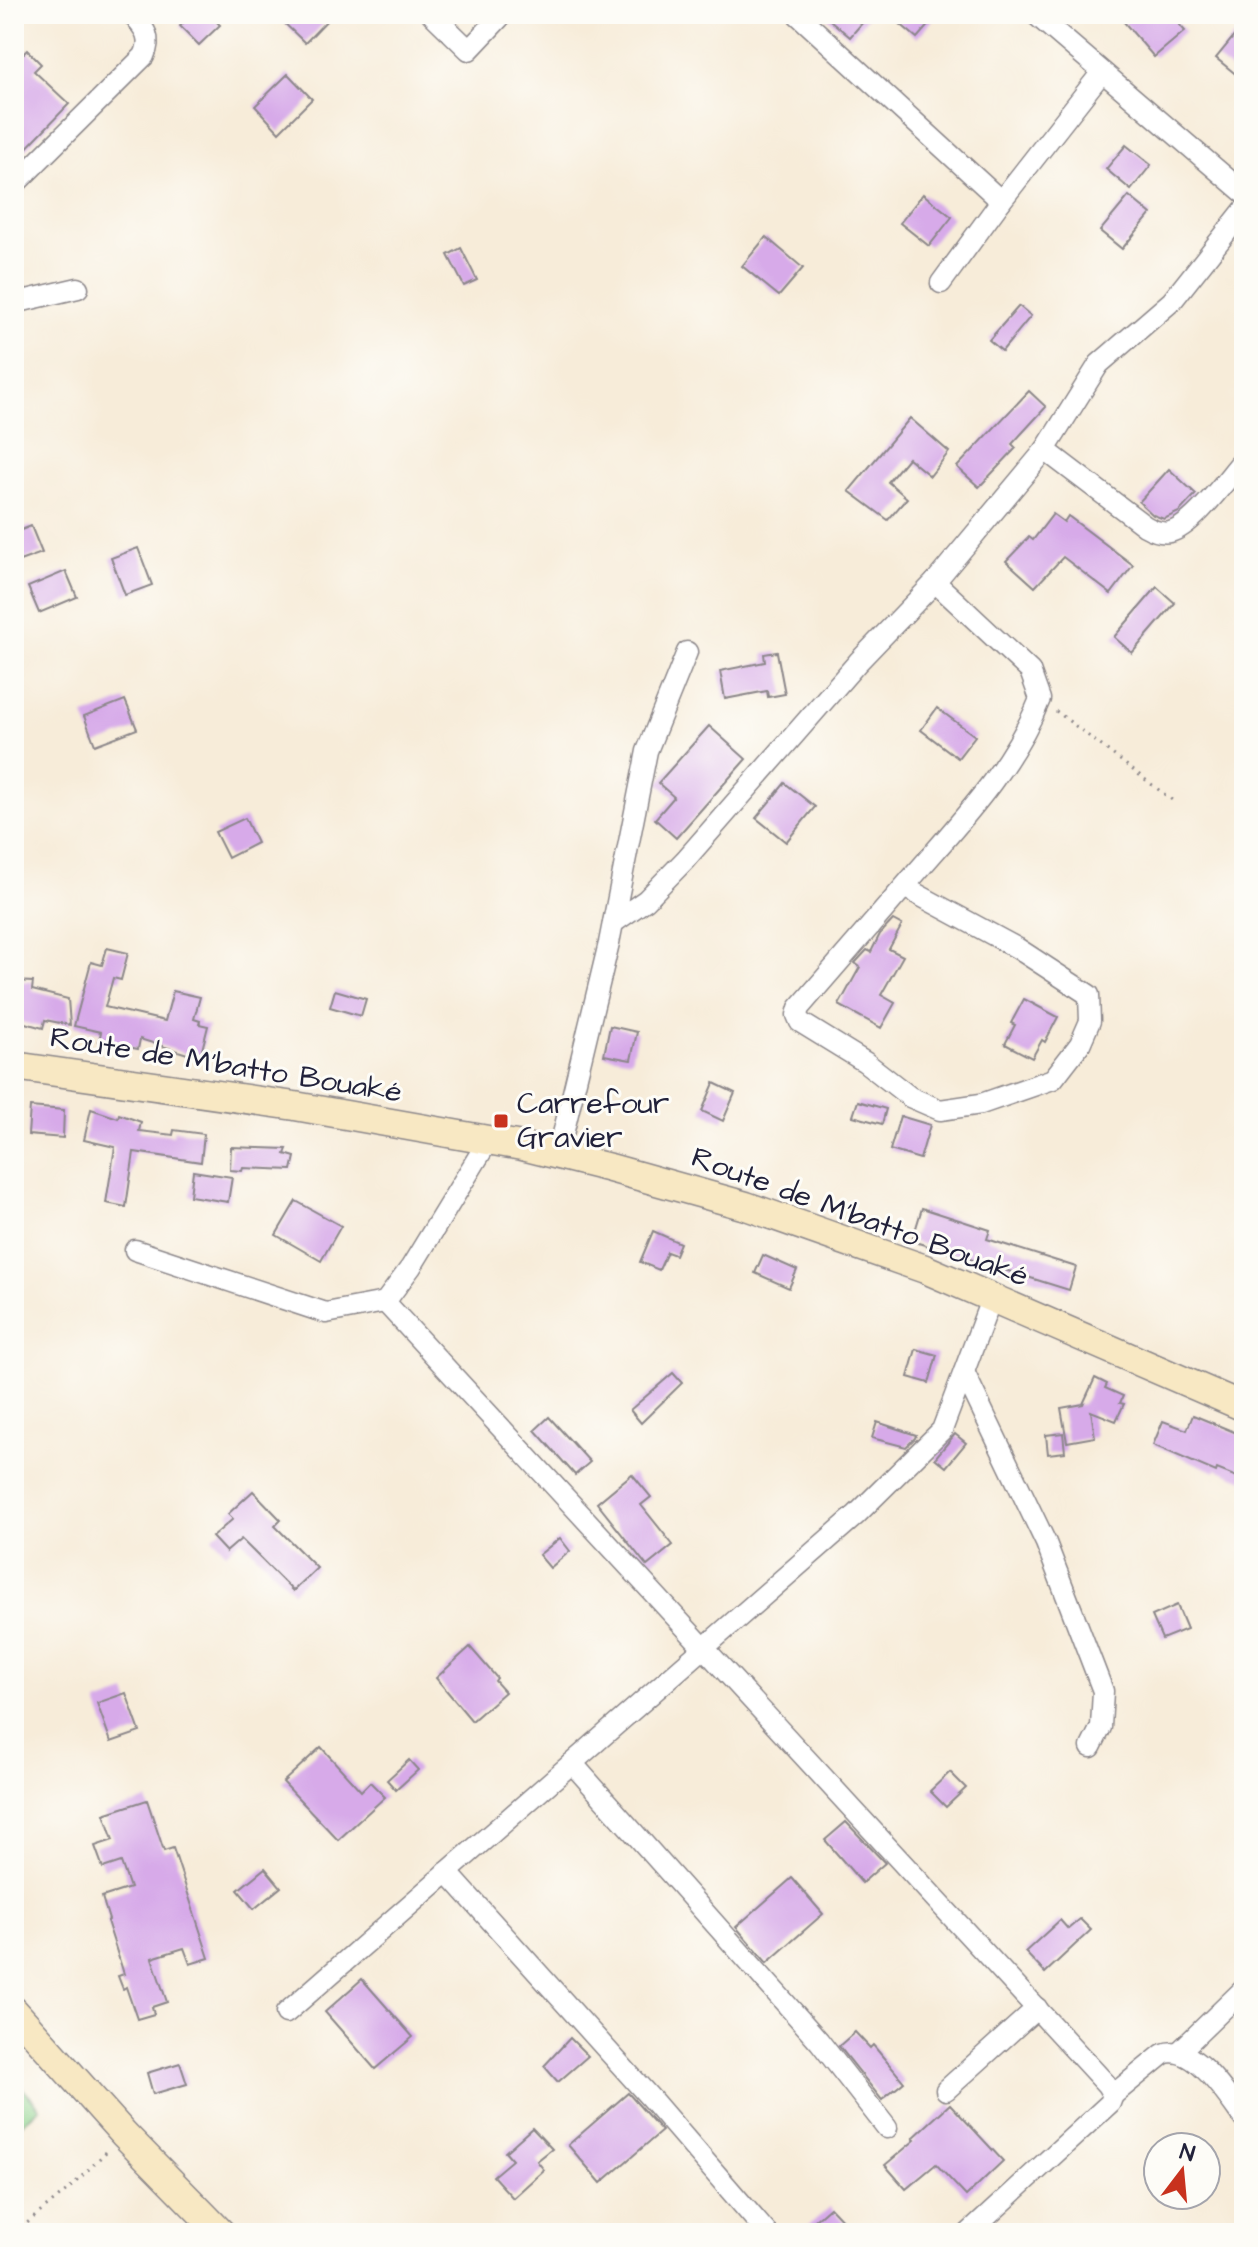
<svg xmlns="http://www.w3.org/2000/svg" width="1258" height="2247" viewBox="0 0 1258 2247" font-family="'Architects Daughter',sans-serif">
<style>
.green{fill:#8cd28c;stroke:#577a64;stroke-width:2}
.building{fill:#d7aae9}
.lines{fill:none;stroke-linecap:round;stroke-linejoin:round}
.street-casing{stroke:#8c878a;stroke-width:23}
.secondary-casing{stroke:#8c878a;stroke-width:31}
.path{stroke:#8c878a;stroke-width:3;stroke-dasharray:2 6;stroke-linecap:butt}
.street{stroke:#fff;stroke-width:20}
.secondary{stroke:#f8e8c3;stroke-width:28}
.poi-dot{fill:#c8321e;stroke:#fdfcf7;stroke-width:3}
.labels{text-anchor:middle;dominant-baseline:central;stroke-width:6;stroke-linejoin:round;paint-order:stroke}
.street-label{font-size:30px;fill:#22223b;stroke:#fdfcf7}
.poi-label{font-size:30px;fill:#22223b;stroke:#fdfcf7;text-anchor:start}
</style>
<rect width="100%" height="100%" fill="#fdfcf7"/>
<filter id="ink" filterUnits="userSpaceOnUse"><feTurbulence type="fractalNoise" baseFrequency=".0125" numOctaves="2"/><feDisplacementMap in="SourceGraphic" scale="16" xChannelSelector="R" yChannelSelector="G"/><feConvolveMatrix kernelMatrix="1 2 1 2 8 2 1 2 1" color-interpolation-filters="sRGB"/></filter>
<filter id="wash" filterUnits="userSpaceOnUse"><feTurbulence type="fractalNoise" baseFrequency=".006" numOctaves="4" result="noise"/><feDisplacementMap in="SourceGraphic" scale="32" xChannelSelector="R" yChannelSelector="G"/><feGaussianBlur stdDeviation="1.8" result="paint"/><feColorMatrix in="noise" values="0 0 0 0 0 0 0 0 0 0 0 0 0 0 0 0 0 1.4 0 .05"/><feComposite in="paint" operator="in"/></filter>
<g filter="url(#wash)">
<rect width="100%" height="100%" fill="#f7ecd9"/>
<polygon class="green" points="14,2079 40,2108 14,2130"/>
<g id="blocks">
<g class="building">
<polygon points="192,14 209,14 220,25 199,45 180,26"/>
<polygon points="275,14 333,14 305,43"/>
<polygon points="823,14 870,14 850,37"/>
<polygon points="904,14 938,14 917,38 898,22"/>
<polygon points="1117,14 1170,14 1185,31 1154,57"/>
<polygon points="1244,24 1244,81 1216,58"/>
<polygon points="27,50 41,64 34,71 69,104 14,161 14,63"/>
<polygon points="288,74 312,99 279,132 255,106"/>
<polygon points="1126,145 1151,165 1131,190 1106,169"/>
<polygon points="923,194 952,217 929,246 900,223"/>
<polygon points="1129,196 1151,214 1122,249 1100,231"/>
<polygon points="766,237 803,268 779,296 742,266"/>
<polygon points="461,248 477,280 464,286 448,255"/>
<polygon points="1019,306 1031,316 1002,351 989,340"/>
<polygon points="1029,391 1046,407 1012,444 1016,448 979,487 957,467"/>
<polygon points="910,418 949,452 930,476 908,458 888,482 907,498 888,520 849,491"/>
<polygon points="1169,469 1196,494 1179,512 1164,519 1153,515 1139,502"/>
<polygon points="1053,514 1064,522 1068,516 1133,565 1111,594 1063,557 1035,587 1006,561 1029,537 1033,540"/>
<polygon points="31,526 42,553 14,563 14,533"/>
<polygon points="138,548 152,585 125,595 111,558"/>
<polygon points="66,571 77,597 39,613 28,587"/>
<polygon points="1157,587 1175,603 1132,653 1114,637"/>
<polygon points="777,652 785,694 768,697 767,691 725,699 720,671 765,662 764,654"/>
<polygon points="125,700 137,729 95,745 84,716"/>
<polygon points="937,708 975,736 958,758 921,730"/>
<polygon points="709,726 746,759 676,838 655,819 674,797 658,783"/>
<polygon points="785,783 815,807 786,842 756,818"/>
<polygon points="245,818 257,843 228,858 215,832"/>
<polygon points="893,920 902,925 889,949 903,956 881,995 895,1003 881,1028 839,1005 860,967 855,963 867,950 871,952 880,934"/>
<polygon points="107,948 128,953 121,980 113,978 105,1007 165,1021 173,991 200,997 194,1019 200,1021 199,1024 208,1026 200,1058 140,1039 138,1049 99,1041 101,1032 74,1026 91,962 102,965"/>
<polygon points="14,981 33,982 32,990 68,999 70,1025 45,1020 43,1028 14,1020"/>
<polygon points="335,990 366,999 361,1016 330,1007"/>
<polygon points="1024,999 1058,1017 1045,1042 1042,1040 1032,1058 1005,1044 1015,1025 1011,1023"/>
<polygon points="610,1026 637,1032 631,1060 604,1055"/>
<polygon points="714,1083 735,1093 723,1121 702,1111"/>
<polygon points="858,1101 886,1109 882,1124 853,1116"/>
<polygon points="30,1107 64,1110 63,1138 28,1135"/>
<polygon points="91,1109 118,1118 119,1114 141,1122 139,1131 173,1135 174,1130 204,1134 201,1162 134,1152 126,1207 106,1203 115,1147 84,1140"/>
<polygon points="900,1116 930,1125 920,1159 890,1150"/>
<polygon points="231,1147 287,1149 285,1154 295,1157 292,1170 243,1168 242,1171 230,1170"/>
<polygon points="193,1171 232,1177 228,1202 190,1196"/>
<polygon points="296,1201 341,1226 321,1261 276,1235"/>
<polygon points="922,1208 990,1230 987,1239 1076,1267 1069,1290 912,1241"/>
<polygon points="653,1231 680,1243 675,1255 667,1252 659,1270 640,1262"/>
<polygon points="763,1255 797,1270 789,1288 755,1273"/>
<polygon points="916,1349 937,1355 929,1383 908,1377"/>
<polygon points="673,1373 682,1383 641,1423 630,1410"/>
<polygon points="1095,1378 1107,1384 1105,1388 1123,1396 1120,1403 1124,1404 1116,1421 1091,1411 1095,1437 1067,1442 1061,1408 1083,1404"/>
<polygon points="1193,1415 1244,1436 1244,1480 1217,1469 1216,1472 1153,1445 1163,1421 1187,1430"/>
<polygon points="549,1417 590,1462 575,1475 535,1430"/>
<polygon points="877,1422 916,1435 915,1438 906,1447 872,1438"/>
<polygon points="1063,1433 1065,1452 1048,1454 1046,1435"/>
<polygon points="955,1434 966,1443 946,1467 935,1458"/>
<polygon points="632,1474 651,1497 641,1505 673,1545 647,1566 597,1503"/>
<polygon points="253,1491 281,1520 275,1526 317,1568 293,1591 241,1539 226,1552 212,1537 233,1519 228,1514"/>
<polygon points="560,1538 570,1551 550,1568 539,1555"/>
<polygon points="1177,1605 1187,1629 1162,1639 1152,1616"/>
<polygon points="470,1647 497,1678 495,1681 505,1692 472,1721 436,1678"/>
<polygon points="126,1693 140,1732 111,1742 97,1703"/>
<polygon points="321,1747 361,1791 370,1782 385,1797 338,1840 283,1782"/>
<polygon points="409,1760 418,1770 396,1790 387,1780"/>
<polygon points="950,1772 966,1788 946,1807 930,1791"/>
<polygon points="147,1800 164,1851 173,1848 209,1958 190,1964 184,1948 152,1958 167,2002 152,2007 154,2014 137,2019 126,1987 123,1989 118,1976 124,1974 107,1921 109,1920 102,1897 130,1888 121,1862 103,1868 95,1846 113,1840 104,1814"/>
<polygon points="846,1822 885,1863 862,1883 825,1840"/>
<polygon points="265,1868 281,1887 254,1909 238,1890"/>
<polygon points="792,1878 823,1914 767,1963 736,1927"/>
<polygon points="1080,1919 1091,1930 1045,1973 1025,1952 1060,1920 1068,1929"/>
<polygon points="362,1979 413,2037 375,2069 325,2012"/>
<polygon points="855,2032 870,2048 873,2045 904,2082 882,2100 839,2046"/>
<polygon points="570,2038 588,2056 558,2082 544,2066"/>
<polygon points="180,2063 187,2084 153,2094 147,2073"/>
<polygon points="628,2093 662,2131 601,2183 568,2145"/>
<polygon points="950,2104 1003,2161 966,2196 936,2164 906,2189 885,2165 915,2140 913,2138"/>
<polygon points="532,2128 552,2149 537,2161 544,2170 513,2198 493,2176 512,2160 505,2152"/>
<polygon points="830,2207 848,2226 840,2233 800,2233"/>
</g>
</g>
</g>
<g filter="url(#ink)">
<use href="#blocks" fill-opacity="0" stroke="#8c878a" stroke-width="2"/>
<g class="lines">
<defs>
<g id="street">
<polyline points="432,14 469,50 503,14"/>
<polyline points="797,14 1001,201"/>
<polyline points="1035,14 1244,193"/>
<path d="M14 185 144 56C153 37 144 28 132 14"/>
<polyline points="941,283 1001,201 1102,72"/>
<polyline points="14,303 78,288"/>
<path d="M1045 450 1145 526C1152 530 1161 534 1170 532 1194 526 1227 478 1244 459"/>
<path d="M904 887 1017 948 1089 995 1090 1021 1080 1044 1053 1079 981 1104 940 1110 910 1097 865 1062 800 1022 797 1015 799 1008C838 963 877 918 916 873 963 819 1013 766 1040 699L1030 671 935 582"/>
<polyline points="613,923 646,900 685,860 858,662 935,582 1045,450 1099,364 1172,301 1244,210"/>
<polyline points="558,1155 609,943 647,751 687,652"/>
<polyline points="135,1250 326,1313 385,1302 411,1267 488,1141"/>
<polyline points="385,1302 1107,2085 1113,2095 1110,2103 969,2233"/>
<polyline points="964,1372 1046,1543 1103,1691 1101,1727 1091,1747"/>
<polyline points="572,1763 819,2041 887,2128"/>
<polyline points="447,1872 654,2102 767,2233"/>
<polyline points="286,2013 856,1515 942,1430 992,1297"/>
<polyline points="1180,2051 1244,1989"/>
<polyline points="946,2090 1037,2008"/>
<path d="M1113 2095 1163 2054C1194 2042 1228 2097 1244 2119"/>
</g>
<g id="secondary">
<polyline points="14,1066 295,1106 522,1146 610,1168 746,1206 925,1269 1244,1407"/>
<polyline points="14,2011 124,2134 221,2233"/>
</g>
</defs>
<use href="#street" class="street-casing"/>
<use href="#secondary" class="secondary-casing"/>
<g class="path">
<polyline points="1056,711 1172,800"/>
<polyline points="15,2233 73,2185 107,2151"/>
<polyline points="1231,2233 1244,2217"/>
</g>
<use href="#street" class="street"/>
<use href="#secondary" class="secondary"/>
</g>
</g>
<rect class="poi-dot" x="493" y="1113" width="16" height="16" rx="4"/>
<g class="labels">
<g class="street-label">
<text transform="translate(226 1065) rotate(9)">Route de M'batto Bouaké</text>
<text transform="translate(860 1217) rotate(20)">Route de M'batto Bouaké</text>
</g>
<g class="poi-label">
<text x="517" y="1104">Carrefour<tspan x="517" dy="34">Gravier</tspan></text>
</g>
</g>
<rect width="1258" height="2247" fill="none" stroke="#fdfcf7" stroke-width="48"/>
<g transform="translate(1182 2171) rotate(16)"><circle r="38" fill="#fdfcf7" stroke="#a5a5ac" stroke-width="2"/>
<path d="M0-6L14 30L0 20L-14 30Z" fill="#c8321e"/>
<text y="-12" font-size="22" font-weight="bold" text-anchor="middle" fill="#22223b">N</text>
</g>
</svg>
